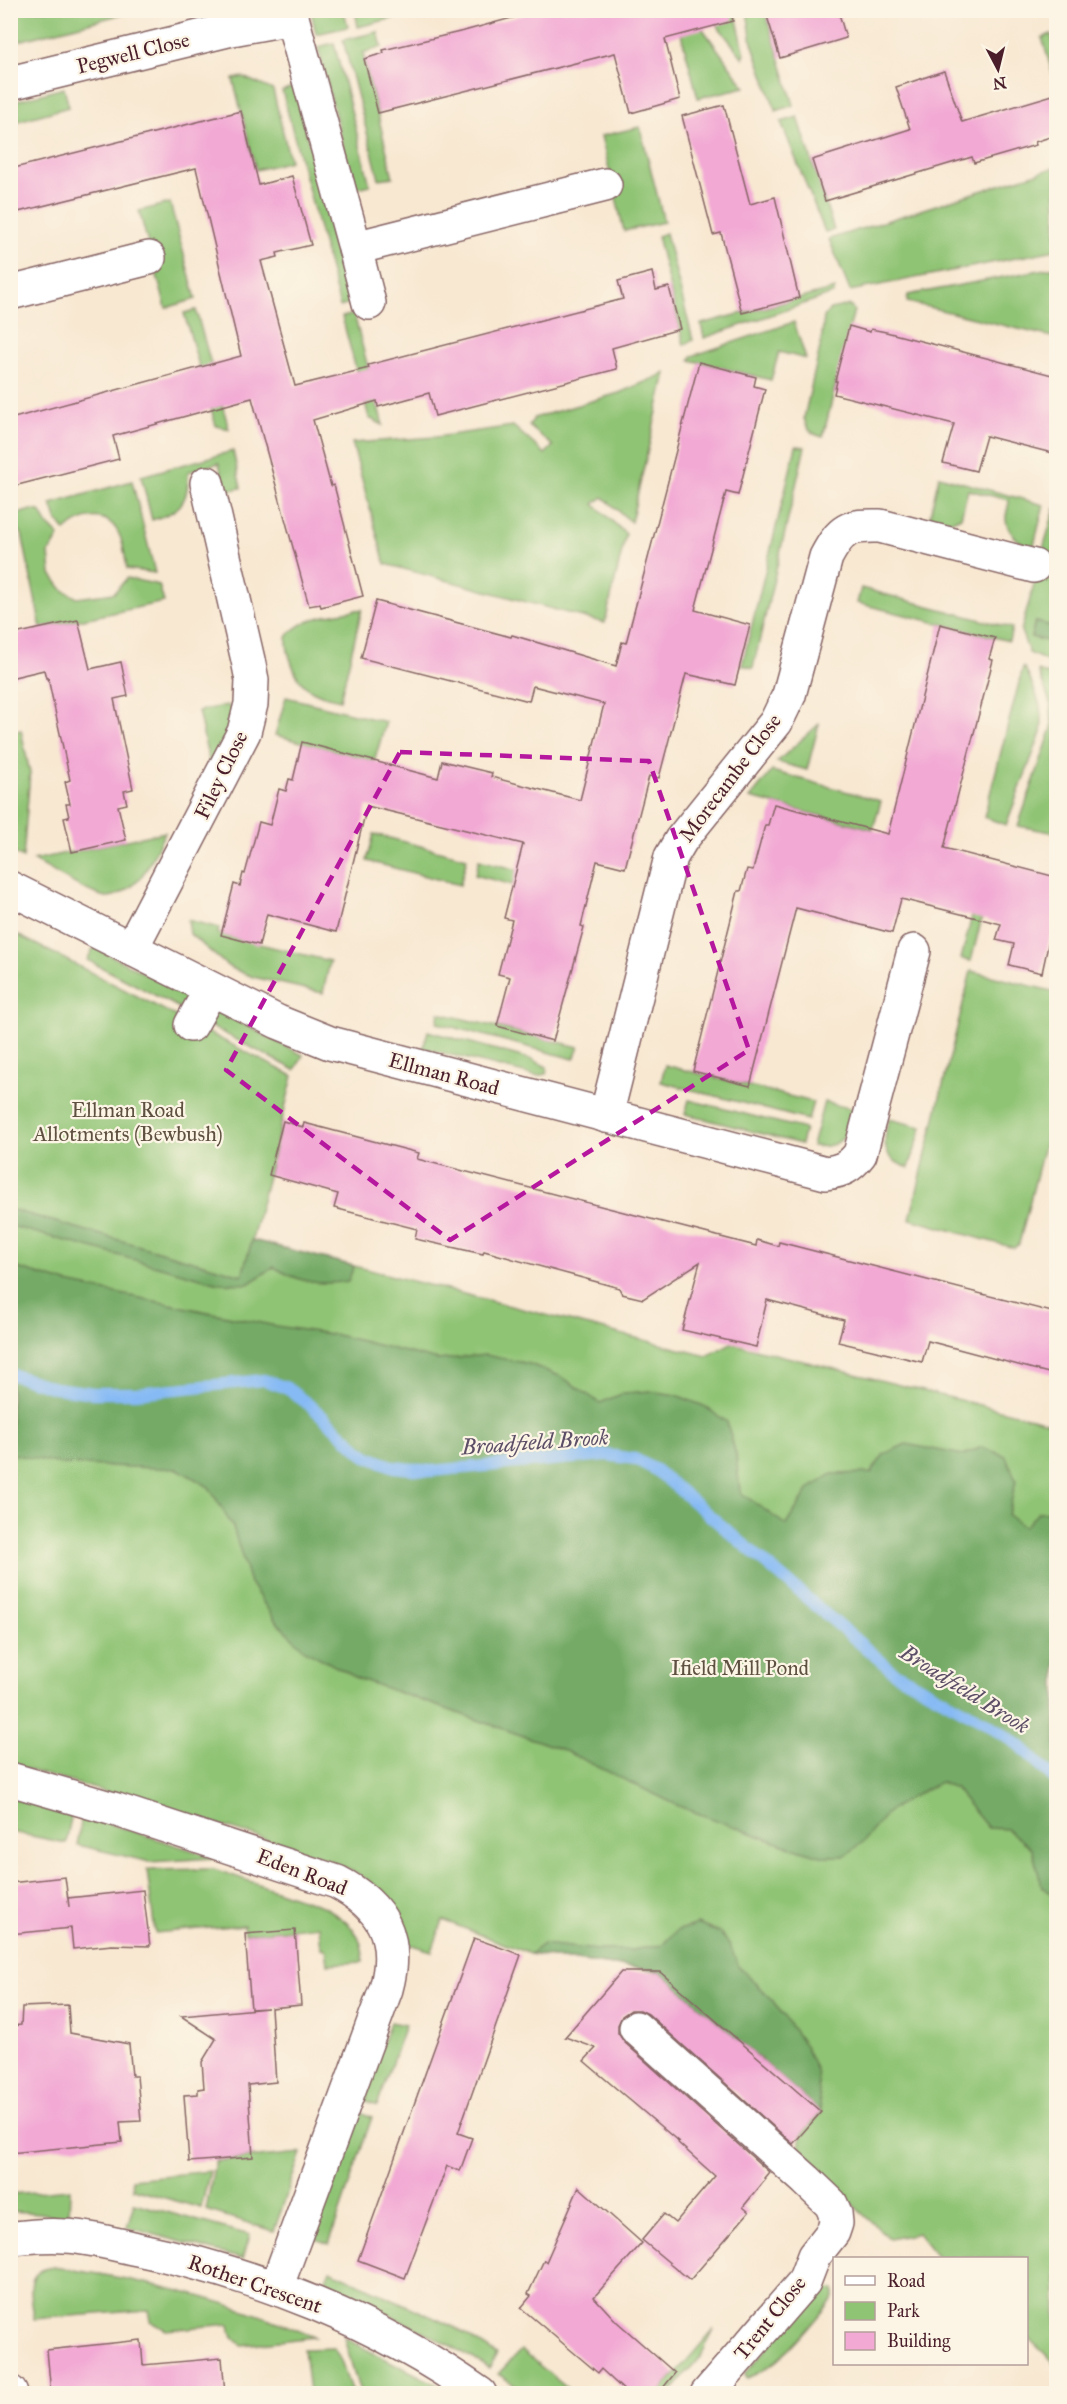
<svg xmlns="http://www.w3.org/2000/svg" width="1067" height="2404" viewBox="0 0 1067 2404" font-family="'IM FELL Great Primer',serif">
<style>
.green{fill:#90c475;stroke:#6d7250;stroke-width:1.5}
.forest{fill:#74aa66;stroke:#5f6448;stroke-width:1.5}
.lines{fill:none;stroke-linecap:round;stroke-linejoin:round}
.stream{stroke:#86baf4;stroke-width:12}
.building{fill:#f2a9d4}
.minor-casing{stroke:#876565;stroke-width:36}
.minor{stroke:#fff;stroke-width:33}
.marked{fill:none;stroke:#b5179e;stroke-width:4.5;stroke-dasharray:12 8;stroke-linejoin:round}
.labels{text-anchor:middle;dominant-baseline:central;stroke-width:4.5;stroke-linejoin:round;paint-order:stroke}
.street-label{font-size:21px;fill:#4a1f2b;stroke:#fcf5e5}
.park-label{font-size:21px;fill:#5f5141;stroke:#fcf5e5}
.water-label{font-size:22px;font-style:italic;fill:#5c4e67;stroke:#fcf5e5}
</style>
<rect width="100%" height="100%" fill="#fcf5e5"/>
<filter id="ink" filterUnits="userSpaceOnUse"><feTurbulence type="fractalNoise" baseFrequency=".0167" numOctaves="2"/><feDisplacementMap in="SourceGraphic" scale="12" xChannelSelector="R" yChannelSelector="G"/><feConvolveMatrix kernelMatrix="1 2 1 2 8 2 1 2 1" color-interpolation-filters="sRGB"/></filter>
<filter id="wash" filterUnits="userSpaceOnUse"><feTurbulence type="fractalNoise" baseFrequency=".008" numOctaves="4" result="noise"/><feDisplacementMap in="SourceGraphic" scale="24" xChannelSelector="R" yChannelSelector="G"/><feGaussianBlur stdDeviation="1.35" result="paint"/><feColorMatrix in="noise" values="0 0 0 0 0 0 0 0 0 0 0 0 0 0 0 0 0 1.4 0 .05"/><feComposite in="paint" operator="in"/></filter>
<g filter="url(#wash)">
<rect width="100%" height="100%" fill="#f8e8d2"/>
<g class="green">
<polygon points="11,10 135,10 135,11 11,43"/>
<polygon points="355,10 423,10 423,11 358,27"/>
<polygon points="311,11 344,11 348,27 316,34"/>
<polygon points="675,11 690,11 745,87 698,98"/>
<polygon points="706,11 735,11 745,54 743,58"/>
<polygon points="747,11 765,11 794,105 776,111 752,43"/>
<polygon points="378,32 382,47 363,53 393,177 379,179 343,40"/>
<polygon points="1051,34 1056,52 1056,85 1042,38"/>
<polygon points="334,43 370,185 354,189 318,47"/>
<polygon points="243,77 273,90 290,161 256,170 233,79"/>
<polygon points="294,86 352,303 340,307 282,91"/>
<polygon points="64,88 69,107 11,123 11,102"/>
<polygon points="798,117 834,230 825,232 781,122"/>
<polygon points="640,127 664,222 624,231 601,136"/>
<polygon points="1056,167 1056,250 850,291 829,239"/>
<polygon points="170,203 196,299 166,308 139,211"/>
<polygon points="666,233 693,340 684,345 657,236"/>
<polygon points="1056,267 1056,338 907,302 908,295"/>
<polygon points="835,289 833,294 704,338 701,324"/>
<path d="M849 305 854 310 823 437C811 434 807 430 804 418L821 343 824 317 830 309Z"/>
<polygon points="196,310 229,429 216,426 184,313"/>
<polygon points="354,314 383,425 369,418 342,317"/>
<polygon points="794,322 806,359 779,352 771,380 690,360 692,356"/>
<polygon points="666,373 631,522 603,497 594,504 626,534 605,623 385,564 352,443 436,437 513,426 545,454 553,446 529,426 534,418 619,393"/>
<polygon points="796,446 805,447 753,668 742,665"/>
<path d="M233 451 241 488 225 491 219 463 188 472C189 501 181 512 152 520L141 476Z"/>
<path d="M939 476 1044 505 1033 549C1021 543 1008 535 1006 520 1005 515 1009 506 1009 500L968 490 961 517C949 523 942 523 929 519Z"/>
<path d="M132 481 155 573 127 569C125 556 124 543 118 532 105 509 80 517 65 531L56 519 51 504Z"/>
<polygon points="1055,508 1056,556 1047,557 1042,552"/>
<polygon points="31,510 40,511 48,525 59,536 49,553 51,574 63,590 77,598 114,593 127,578 159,585 164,602 41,628 22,534 11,524 11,516"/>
<polygon points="1041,579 1056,580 1056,627 1035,622 1031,637 1056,643 1056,665 1029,653 1021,631 1034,584"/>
<polygon points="861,588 1012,628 1009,641 857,603"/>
<path d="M362 609 340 700C327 697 316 695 305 686 296 679 286 652 287 639 287 635 292 631 295 629 312 615 342 613 362 609Z"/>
<path d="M1023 667 1026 670C1035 691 1045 710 1041 733L1006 825 984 817Z"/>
<polygon points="1038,671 1056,677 1056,833 1018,826 1052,728 1051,705"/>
<polygon points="286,697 386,722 374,762 275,735"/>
<polygon points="227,705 235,712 233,721 210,766 198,711"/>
<polygon points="819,724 807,770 777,762"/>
<polygon points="21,730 30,773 23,858 10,851 11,732"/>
<polygon points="772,771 881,801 873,829 750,798"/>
<path d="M165 832C158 846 152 861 143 874 136 885 122 895 109 897 94 898 48 868 33 860Z"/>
<polygon points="374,834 467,858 460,885 367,861"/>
<polygon points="479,860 590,888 532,890 475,875"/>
<polygon points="986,902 971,961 961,959 972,916"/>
<polygon points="188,920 219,928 218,934 330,961 323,993 253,977 229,967 190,934"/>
<path d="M10 931 293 1076 252 1240 707 1356 731 1343 1056 1424V2364L1027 2337 1026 2258H938L918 2233 890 2239 803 2159C793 2135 808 2129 821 2112L659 1971 530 1954 443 1920 432 1951 405 1943C399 1918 388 1894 366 1879 336 1859 298 1851 264 1839 180 1812 95 1789 11 1765Z"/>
<polygon points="94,947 198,1001 191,1014 87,960"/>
<polygon points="971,971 1056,992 1056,1099 1019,1244 1014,1248 910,1219"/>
<polygon points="211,1008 303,1055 295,1070 204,1023"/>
<polygon points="439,1013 579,1047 574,1059 437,1023"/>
<polygon points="428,1031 533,1060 547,1067 546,1074 536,1076 423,1048"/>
<polygon points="665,1065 813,1102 808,1120 661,1082"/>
<polygon points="689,1100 805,1129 801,1144 685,1114"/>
<path d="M824 1102 853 1109C845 1137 844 1149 812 1146Z"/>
<path d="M889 1119 922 1127 909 1168C882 1159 882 1144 889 1119Z"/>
<polygon points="10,1796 72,1813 66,1843 11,1832"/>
<polygon points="82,1815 216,1858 150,1862 77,1845"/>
<path d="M214 1869 325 1907C348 1922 364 1933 363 1962L328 1964 326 1949 321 1948 319 1926 245 1934 244 1925 155 1933 147 1870Z"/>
<polygon points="390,2022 405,2025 377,2106 362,2100"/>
<polygon points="359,2111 372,2117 329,2244 313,2238"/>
<polygon points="301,2153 274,2231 206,2210 215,2161"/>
<polygon points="210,2171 201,2208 133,2189 132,2179"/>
<polygon points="70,2189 69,2219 40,2213 11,2211 11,2194"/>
<polygon points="134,2203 250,2235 243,2259 127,2227"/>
<path d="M53 2267C142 2279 232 2300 314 2337L243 2345C232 2340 232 2335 230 2324L166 2330 150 2321 148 2310 34 2319C32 2295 22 2271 53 2267Z"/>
<path d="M330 2270 456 2328 497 2355 489 2368C436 2335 381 2310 323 2286Z"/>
<path d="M834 2289V2298C808 2328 785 2363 747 2378L745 2374 818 2290Z"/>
<polygon points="714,2329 700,2358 670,2393 658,2394"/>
<polygon points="344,2338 453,2393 360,2393"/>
<polygon points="334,2348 342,2363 352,2393 309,2393 304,2349"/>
<polygon points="521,2350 573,2393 528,2393 498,2374"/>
</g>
<g class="forest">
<polygon points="1035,622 1056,627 1056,643 1031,637"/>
<path d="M10 1209 242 1275 252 1240 354 1266 348 1281C320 1286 298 1282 274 1267L248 1284 219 1283 11 1226Z"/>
<polygon points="11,1266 67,1283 276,1326 337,1335 438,1360 485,1355 530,1364 562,1377 600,1403 624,1393 650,1391 676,1395 704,1406 727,1422 736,1455 740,1492 786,1525 808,1490 832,1474 871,1473 884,1454 906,1444 963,1455 982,1447 1006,1456 1016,1481 1008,1515 1024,1527 1039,1512 1056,1511 1056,1898 1042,1887 1032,1849 1007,1829 988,1828 955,1788 940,1782 911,1797 887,1813 863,1842 844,1856 821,1856 778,1843 681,1807 561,1749 357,1678 305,1650 275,1620 250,1583 233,1527 209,1487 178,1469 61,1464 11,1454"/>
<polygon points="697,1924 720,1933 730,1945 738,1966 773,2001 805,2046 817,2073 821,2112 659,1971 530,1954 543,1944 598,1950 631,1950 662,1945 676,1931"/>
</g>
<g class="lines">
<polyline class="stream" points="10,1374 55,1388 94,1393 136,1393 264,1380 287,1388 312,1407 366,1456 394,1467 431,1471 606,1455 635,1459 656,1470 895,1673 985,1722 1019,1745 1056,1780"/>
</g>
<g id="blocks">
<g class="building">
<polygon points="541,10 731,10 733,21 665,39 680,99 631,113 615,53 378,113 364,59 384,53 383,50 464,31"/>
<polygon points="765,10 838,10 846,38 780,58"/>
<polygon points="944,71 962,122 1056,94 1056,135 1035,142 1036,145 974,163 972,157 825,201 812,160 910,129 896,87"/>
<polygon points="724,105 750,204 775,197 799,298 742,313 721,233 713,235 682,116"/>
<polygon points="241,111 259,185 292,176 311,245 277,253 278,257 261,261 295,386 369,368 368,365 623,299 618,281 652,272 656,290 669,287 680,329 612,348 617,369 435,416 429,393 378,407 377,401 313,420 331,486 334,485 363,596 321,607 320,604 309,606 252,398 113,436 119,459 10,487 10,419 241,356 196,168 10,214 10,169"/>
<polygon points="849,326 870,332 871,329 886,332 1056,376 1056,454 986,436 976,471 943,463 954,424 834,394 837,381 835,381"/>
<polygon points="699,362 756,377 754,386 765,389 738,495 726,492 695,610 750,625 735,685 686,674 659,778 649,776 625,868 597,861 581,926 584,927 553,1041 497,1026 510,977 498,974 512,920 504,918 523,844 367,806 336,932 267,914 259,945 221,935 234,884 240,886 243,873 245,874 259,822 270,825 279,789 286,791 289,779 293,780 302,742 438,778 442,761 492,773 491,777 580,800 604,704 533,686 529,701 361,658 376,601 511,637 512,635 616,666 622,642 626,643"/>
<polygon points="78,620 90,669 121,662 128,696 114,699 133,789 124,791 127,804 118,806 126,840 72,852 64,818 69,817 66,804 70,804 65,782 70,780 48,678 46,678 44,670 10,678 10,635"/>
<polygon points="940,624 995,638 989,659 993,660 944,848 1056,877 1056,938 1050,936 1042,973 1009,965 1014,944 996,940 1001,924 901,899 892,933 796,908 750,1086 693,1071 738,891 741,891 747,869 753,870 765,825 768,825 774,804 888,834"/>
<polygon points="283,1121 303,1127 304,1123 419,1153 417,1159 756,1246 757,1240 778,1246 779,1242 1056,1313 1056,1375 928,1341 922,1362 838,1342 844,1320 767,1300 756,1347 682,1330 700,1262 643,1299 622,1294 619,1288 484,1251 483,1254 415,1239 417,1229 334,1208 338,1194 269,1175"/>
<polygon points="65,1877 69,1907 68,1898 143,1890 150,1946 112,1945 73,1949 71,1928 10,1934 10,1883"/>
<polygon points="295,1930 301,2005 271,2008 276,2082 248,2085 253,2157 189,2162 184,2095 198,2094 198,2089 204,2088 202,2062 216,2039 181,2016 268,2008 251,2009 245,1934"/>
<polygon points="474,1938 521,1955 458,2133 472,2138 460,2171 447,2166 405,2278 358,2260"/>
<polygon points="621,1972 660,1972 821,2112 793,2144 648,2014 640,2010 631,2010 622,2016 618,2025 618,2033 624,2042 769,2172 764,2178 766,2179 743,2207 749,2212 690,2280 642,2240 664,2214 675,2223 715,2176 676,2141 679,2142 584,2061 596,2048 565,2037"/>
<polygon points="68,2005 70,2033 129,2044 132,2076 137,2076 141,2121 120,2122 122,2142 10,2153 10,2026 21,2025 22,2007"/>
<polygon points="579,2187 642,2243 594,2297 616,2321 675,2373 658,2394 628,2394 601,2369 598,2373 521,2308 531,2296 528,2294 544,2260 546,2262"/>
<polygon points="141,2340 143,2365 222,2358 225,2394 51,2394 47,2350"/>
</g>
</g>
</g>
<g filter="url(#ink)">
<use href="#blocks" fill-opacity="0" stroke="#876565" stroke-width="1.5"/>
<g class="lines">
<defs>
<g id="minor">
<polyline points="290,10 355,248 605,185"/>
<polyline points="10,83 232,29 292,18"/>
<polyline points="355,248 369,303"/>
<polyline points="10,293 149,258"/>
<path d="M10 888 278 1022 330 1043 826 1173C842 1171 850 1167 860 1154L914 951"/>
<polyline points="131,949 244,732 251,704 252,680 248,660 207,483"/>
<polyline points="191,1025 211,989"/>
<path d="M606 1116 671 857 681 840 776 722 789 695 826 557C841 529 848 525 880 526L1034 566"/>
<path d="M10 1779 117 1810 337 1882C383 1906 400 1938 386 1989L276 2288"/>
<polyline points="636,2028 806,2180 831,2204 835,2213 836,2223 833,2232 814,2256 804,2282 707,2394"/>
<path d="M10 2238C28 2237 47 2234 65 2236 89 2237 114 2244 137 2249 258 2274 379 2322 480 2394"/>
<polyline points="10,2392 11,2394"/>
</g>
</defs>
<use href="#minor" class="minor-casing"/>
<use href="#minor" class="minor"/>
</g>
</g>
<path class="marked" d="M400 752 649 761 749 1050 450 1240 226 1070Z"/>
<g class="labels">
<g class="street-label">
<text transform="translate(133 53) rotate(-14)">Pegwell Close</text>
<text transform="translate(221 775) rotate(-64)">Filey Close</text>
<text transform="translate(730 778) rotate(-53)">Morecambe Close</text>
<text transform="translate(444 1074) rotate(15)">Ellman Road</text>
<text transform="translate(302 1872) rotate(21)">Eden Road</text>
<text transform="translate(255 2284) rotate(19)">Rother Crescent</text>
<text transform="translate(770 2318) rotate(-51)">Trent Close</text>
</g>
<g class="park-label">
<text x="128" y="1110">Ellman Road<tspan x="128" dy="24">Allotments (Bewbush)</tspan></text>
<text x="740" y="1668">Ifield Mill Pond</text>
</g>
<g class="water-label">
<text transform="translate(535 1442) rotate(-4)">Broadfield Brook</text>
<text transform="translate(965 1689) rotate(32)">Broadfield Brook</text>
</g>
</g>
<rect width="1067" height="2404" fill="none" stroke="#fcf5e5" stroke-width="36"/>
<rect x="833" y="2257" width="195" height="108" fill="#fcf5e5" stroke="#b59f9b" stroke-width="1.5"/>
<rect x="845" y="2276" width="30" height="9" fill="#ffffff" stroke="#b59f9b" stroke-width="1.5"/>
<text x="887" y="2287" font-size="18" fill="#4a1f2b">Road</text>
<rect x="845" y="2302" width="30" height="18" fill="#90c475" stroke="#b59f9b" stroke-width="1.5"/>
<text x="887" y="2317" font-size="18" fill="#4a1f2b">Park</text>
<rect x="845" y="2332" width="30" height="18" fill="#f2a9d4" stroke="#b59f9b" stroke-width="1.5"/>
<text x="887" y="2347" font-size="18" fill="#4a1f2b">Building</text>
<g transform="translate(998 69) rotate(173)" stroke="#fcf5e5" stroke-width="4.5" paint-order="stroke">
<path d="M0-4.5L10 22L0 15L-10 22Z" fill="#4a1f2b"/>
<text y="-9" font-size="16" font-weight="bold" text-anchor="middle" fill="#4a1f2b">N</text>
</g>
</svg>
